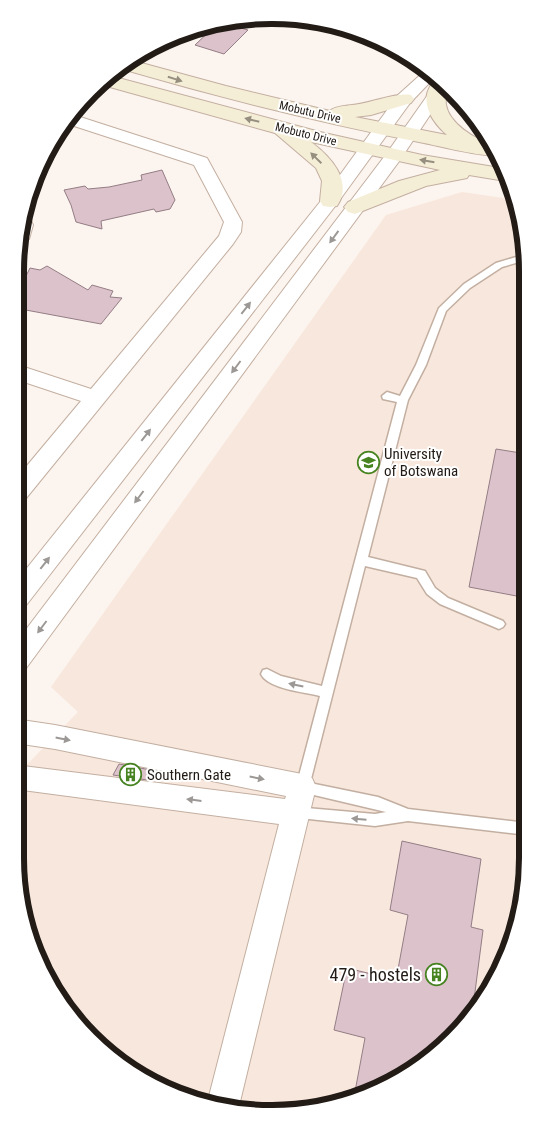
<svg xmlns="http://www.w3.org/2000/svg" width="543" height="1129" viewBox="0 0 543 1129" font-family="'Roboto Condensed',sans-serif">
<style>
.built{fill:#f8e7dc}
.building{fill:#dcc3cb;stroke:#947d85}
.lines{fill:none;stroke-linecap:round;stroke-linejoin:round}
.lane-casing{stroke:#c3afa1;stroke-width:3}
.street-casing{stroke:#c3afa1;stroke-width:2}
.secondary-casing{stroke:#c3afa1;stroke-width:2}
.lane{fill:#fff;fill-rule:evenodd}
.street{fill:#fff;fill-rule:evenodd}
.secondary{fill:#f5eed7;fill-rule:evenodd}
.oneway{fill:#968f80}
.oneway2{fill:#9c9896}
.labels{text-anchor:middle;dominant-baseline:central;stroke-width:4;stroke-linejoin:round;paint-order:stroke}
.far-street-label{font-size:12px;fill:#221b16;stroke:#fff}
.poi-label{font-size:15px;fill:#221b16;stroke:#fff;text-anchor:start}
.near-poi-label{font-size:18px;fill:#221b16;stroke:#fff;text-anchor:end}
.rim{fill:none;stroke:#221b16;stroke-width:6}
</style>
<rect width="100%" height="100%" fill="#fcf4ee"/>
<polygon class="built" points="462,192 516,200 526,238 528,858 508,956 464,1027 385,1087 305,1112 221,1109 143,1079 68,1014 29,940 15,857 15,777 78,712 51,687 386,215"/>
<g class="building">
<polygon points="226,24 248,30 224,54 195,45 215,26"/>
<polygon points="162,170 175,200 170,209 156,212 154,209 101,221 102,229 76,222 71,205 64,190 85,186 88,189 109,187 142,180 141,175"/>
<polygon points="47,266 88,290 92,285 113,291 110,297 122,298 101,324 15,308 15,286 26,276 30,268 40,270"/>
<polygon points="496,449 527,454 527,598 469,587"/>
<polygon points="119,764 151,770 147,780 113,775"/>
<polygon points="402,841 481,859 471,927 483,930 472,1015 464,1027 385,1087 354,1097 365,1038 334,1030 347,968 396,980 408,915 390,910"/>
</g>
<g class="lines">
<defs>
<path id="lane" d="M526 254V260L502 267 470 288 446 311 426 365 408 400 368 557 425 571 435 588 448 598 503 621 505 624 503 627 499 629 440 604 427 594 417 578 365 566 310 783 378 797 408 809 528 823V835L408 821 375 826 290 817 288 813 290 809 295 807 375 814 386 812 297 791 296 787 320 696C305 692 268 689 261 674L263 670 267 669 281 676 322 686 397 402 383 399 382 396 387 392 400 396 416 365 439 308 464 284 496 263Z"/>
<g id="street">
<polygon points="428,68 436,76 410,103 336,205 24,608 15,611 15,583 324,197 398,95"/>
<polygon points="439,79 448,88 400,160 24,671 15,674 15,644 387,153"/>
<polygon points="74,115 207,158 242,222 241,232 233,244 23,502 15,505 15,480 81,401 15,379 15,364 91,389 219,236 224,222 194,165 68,124"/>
<polygon points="25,220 31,221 33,225 29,239 22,241"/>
<polygon points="15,719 55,725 302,774 312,778 316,787 238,1110 221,1109 207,1104 279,824 15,789 15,765 285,799 286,796 55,749 15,743"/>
</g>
<g id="secondary">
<path d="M134 61 226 86 330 111C335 106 345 106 352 105 368 104 397 92 411 95L414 99 411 103 371 115 355 117 447 135C433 123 419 103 431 85L438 83 445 85 447 89C447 94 445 100 446 105 449 123 475 140 491 143L498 155C485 158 439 146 424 143 322 123 221 98 122 69Z"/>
<path d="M111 76 320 132 422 155 506 169 511 182 469 175 467 178 426 186 355 214 348 212 344 207 348 202 399 181 440 170 311 142C330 156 354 181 337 206L330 207 323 206 320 201 322 181 316 168 275 133 99 84Z"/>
</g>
</defs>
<use href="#lane" class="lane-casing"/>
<use href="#street" class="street-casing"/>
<use href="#secondary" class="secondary-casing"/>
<use href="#lane" class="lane"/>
<use href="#street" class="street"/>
<use href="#secondary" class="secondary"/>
</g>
<defs><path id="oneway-solid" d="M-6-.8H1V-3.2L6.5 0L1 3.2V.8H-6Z" transform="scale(1.25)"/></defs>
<g class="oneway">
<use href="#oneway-solid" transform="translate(175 79) rotate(17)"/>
<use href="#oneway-solid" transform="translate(252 120) rotate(-166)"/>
<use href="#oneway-solid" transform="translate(316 158) rotate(-136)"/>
<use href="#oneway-solid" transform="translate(427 161) rotate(-170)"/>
</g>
<g class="oneway2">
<use href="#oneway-solid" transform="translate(334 237) rotate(126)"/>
<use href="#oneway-solid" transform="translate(246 308) rotate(-52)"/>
<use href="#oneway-solid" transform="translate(236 367) rotate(127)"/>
<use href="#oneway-solid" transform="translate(146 435) rotate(-52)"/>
<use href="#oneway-solid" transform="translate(139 497) rotate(127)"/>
<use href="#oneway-solid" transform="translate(45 563) rotate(-52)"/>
<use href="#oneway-solid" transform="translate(42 627) rotate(127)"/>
<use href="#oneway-solid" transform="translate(296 685) rotate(-168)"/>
<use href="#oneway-solid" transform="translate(63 739) rotate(11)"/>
<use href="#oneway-solid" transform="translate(257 778) rotate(11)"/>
<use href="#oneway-solid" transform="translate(194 800) rotate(-173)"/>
<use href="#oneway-solid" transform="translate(359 819) rotate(-175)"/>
</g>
<defs>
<symbol id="university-ring" viewBox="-11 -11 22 22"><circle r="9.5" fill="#fff" stroke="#478321" stroke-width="1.5"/><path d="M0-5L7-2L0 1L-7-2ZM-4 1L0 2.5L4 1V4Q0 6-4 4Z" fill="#478321"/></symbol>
<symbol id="building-ring" viewBox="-11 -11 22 22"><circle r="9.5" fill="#fff" stroke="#478321" stroke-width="1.5"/><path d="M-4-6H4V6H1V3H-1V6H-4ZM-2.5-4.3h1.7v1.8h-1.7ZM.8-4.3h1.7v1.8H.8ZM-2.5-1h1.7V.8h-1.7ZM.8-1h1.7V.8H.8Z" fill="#478321"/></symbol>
</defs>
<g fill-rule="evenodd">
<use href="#university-ring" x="356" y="450" width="25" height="25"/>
<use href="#building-ring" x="118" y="762" width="25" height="25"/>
<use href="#building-ring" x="424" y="962" width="25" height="25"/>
</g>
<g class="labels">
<g class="far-street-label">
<text transform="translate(310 112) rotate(13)">Mobutu Drive</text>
<text transform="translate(306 134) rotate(14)">Mobuto Drive</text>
</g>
<g class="poi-label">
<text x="384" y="454">University<tspan x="384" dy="17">of Botswana</tspan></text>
<text x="147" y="775">Southern Gate</text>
</g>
<g class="near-poi-label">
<text x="421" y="974">479 - hostels</text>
</g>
</g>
<path d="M0 0H543V1129H0ZM271 24H272A247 247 0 0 1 519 271V858A247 247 0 0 1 272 1105H271A247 247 0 0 1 24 858V271A247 247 0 0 1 271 24Z" fill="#fff" fill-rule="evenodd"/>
<path class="rim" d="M271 24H272A247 247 0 0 1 519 271V858A247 247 0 0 1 272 1105H271A247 247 0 0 1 24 858V271A247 247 0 0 1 271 24Z"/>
</svg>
